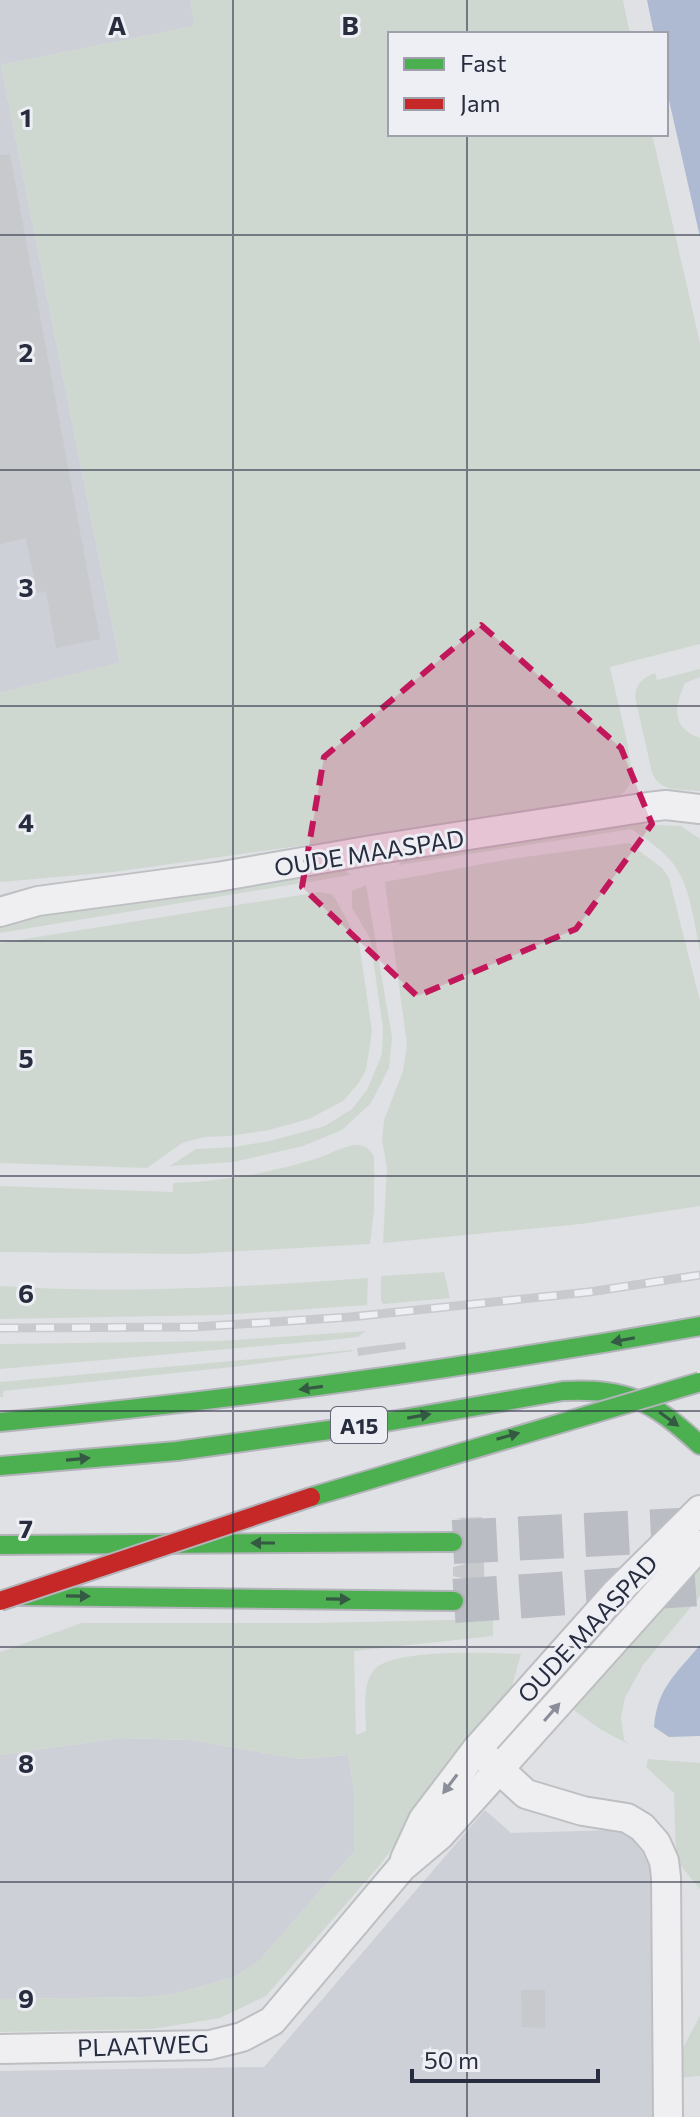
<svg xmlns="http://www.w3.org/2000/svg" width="700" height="2117" viewBox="0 0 700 2117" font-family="Commissioner,sans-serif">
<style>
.built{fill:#ced0d8}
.green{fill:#cfd8d0}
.water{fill:#aebad1}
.building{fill:#c8c9cd}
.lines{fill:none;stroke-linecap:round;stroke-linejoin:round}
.highway-tunnel{stroke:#bbbdc4;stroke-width:44;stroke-dasharray:44 22;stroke-linecap:butt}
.street-casing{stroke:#bebfc3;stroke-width:32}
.fast-casing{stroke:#b2b4ba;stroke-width:22}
.street{stroke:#efeff2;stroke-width:28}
.fast{stroke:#4caf50;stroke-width:18}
.rail-casing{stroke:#c9cacd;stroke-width:9}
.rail{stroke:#edeff5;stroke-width:6;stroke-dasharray:18;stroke-linecap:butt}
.fast-bridge-casing{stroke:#b2b4ba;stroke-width:22;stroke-linecap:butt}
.jam-bridge-casing{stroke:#b2b4ba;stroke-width:22;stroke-linecap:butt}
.fast-bridge{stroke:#4caf50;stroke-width:18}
.jam-bridge{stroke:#c62828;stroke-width:18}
.oneway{fill:#345a44}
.oneway2{fill:#8b8e98}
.marked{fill:#c2185b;fill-opacity:0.2;stroke:#c2185b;stroke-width:6;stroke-dasharray:16 10;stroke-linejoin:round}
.grid{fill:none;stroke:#272c3e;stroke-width:2;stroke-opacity:0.55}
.labels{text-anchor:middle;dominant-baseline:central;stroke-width:6;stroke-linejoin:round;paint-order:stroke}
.shield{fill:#edeff5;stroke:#626675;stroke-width:2}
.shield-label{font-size:22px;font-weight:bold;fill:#272c3e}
.street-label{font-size:24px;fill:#272c3e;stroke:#edeff5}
.grid-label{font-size:26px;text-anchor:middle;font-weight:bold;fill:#272c3e;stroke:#edeff5;stroke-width:6;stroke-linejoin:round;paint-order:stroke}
</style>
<rect width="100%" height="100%" fill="#e0e1e5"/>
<g class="built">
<polygon points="0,0 190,0 195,26 1,65 120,663 0,693"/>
<polygon points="122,1738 190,1740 300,1759 348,1755 354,1791 354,1852 259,1961 237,1976 179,1993 148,1997 0,1999 0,1755"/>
<polygon points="485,1810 511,1833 613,1830 636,1839 650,1868 654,2117 0,2117 0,2071 264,2067"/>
</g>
<g class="green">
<path d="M190 0H623L630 34H390V134H652L700 343V644L610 667C614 689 635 763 631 780 629 789 622 795 614 799L497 818 114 872 0 882V693L120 662 1 65 195 26Z"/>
<path d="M700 669V677L685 683C675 706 670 727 700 738V791C681 789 661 793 652 773L635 697C635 684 644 677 655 673L657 680Z"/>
<path d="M631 824 681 826 700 839V951C694 924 691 889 675 866 664 851 647 840 632 829L398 865 403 860 417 857Z"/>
<polygon points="629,843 662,868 669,878 700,1001 700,1206 581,1224 383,1243 387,1167 382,1141 384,1120 403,1071 407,1045 385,882 510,859"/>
<polygon points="344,869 350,875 0,933 0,923"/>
<polygon points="366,885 392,1037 389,1068 371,1103 342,1130 303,1146 234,1162 170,1166 196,1149 234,1147 270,1141 325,1126 352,1109 367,1090 382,1054 383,1029 370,938 352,908 352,891"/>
<polygon points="319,892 331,894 335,898 359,943 372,1031 366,1070 358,1084 343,1101 309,1119 269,1130 229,1136 205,1137 182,1143 147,1168 0,1163 0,943"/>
<path d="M353 1145C364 1145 369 1147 374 1157V1210L370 1244 189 1254 0 1252V1186L173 1192V1183C218 1182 263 1174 305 1162 322 1158 337 1149 353 1145Z"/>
<polygon points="444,1272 450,1298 383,1304 381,1301 381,1276"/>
<path d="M368 1278 367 1305 219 1315 0 1319V1286C123 1294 245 1287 368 1278Z"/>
<polygon points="366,1331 358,1337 320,1341 0,1369 0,1344 220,1341"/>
<polygon points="352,1350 354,1351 233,1367 3,1391 3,1397 0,1397 0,1382"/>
<polygon points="700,1562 700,1596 643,1665 625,1698 621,1717 624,1740 630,1745 600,1729 571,1708"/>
<path d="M493 1619V1636L354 1651 356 1735 366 1731C366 1712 361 1686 374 1670 392 1648 492 1653 521 1654L510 1693 379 1866 266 1996 220 2018 153 2029 0 2032V1999L148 1997 179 1993 237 1976 259 1961 354 1852V1791L348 1755 300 1759 190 1740 122 1738 0 1755V1652L82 1623H313Z"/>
<polygon points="648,1759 700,1763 700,1889 676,1860 674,1793 646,1767"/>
<polygon points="700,2016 700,2076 678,2078 678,2057"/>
</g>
<g class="water">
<polygon points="647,0 700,0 700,237 666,87 666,34 654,34"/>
<path d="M700 1645V1736L669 1737 654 1727C657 1688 676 1674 700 1645Z"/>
</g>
<g class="building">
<polygon points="10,154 100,639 56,648 46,591 37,593 26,538 0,544 0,155"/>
<polygon points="405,1342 406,1349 358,1356 357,1348"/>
<polygon points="482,1517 486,1620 469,1620 476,1613 479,1602 476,1589 466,1579 453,1576 453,1567 465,1564 474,1555 478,1541 474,1529 466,1521 457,1518"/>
<polygon points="521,1990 545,1990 545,2028 522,2027"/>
</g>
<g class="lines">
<g class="highway-tunnel">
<polyline points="453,1542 700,1529"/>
<polyline points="454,1601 700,1584"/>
</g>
<defs>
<g id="street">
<polyline points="0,912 38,901 217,877 372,850 648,807 666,805 700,809"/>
<polyline points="477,1749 526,1794 583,1811 627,1818 642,1827 656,1843 664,1861 666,1877 668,2117"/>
<polyline points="405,1859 423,1820 477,1749 615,1594 700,1510"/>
<polyline points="0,2049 210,2045 242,2037 272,2021 402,1867 440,1835 700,1545"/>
</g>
<g id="fast">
<path d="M0 1422C235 1400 468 1368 700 1326"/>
<path d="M0 1466 177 1451 380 1423 563 1391C629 1388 652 1401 700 1445"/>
<polyline points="0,1545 453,1542"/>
<polyline points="22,1596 454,1601"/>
</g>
</defs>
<use href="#street" class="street-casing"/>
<use href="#fast" class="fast-casing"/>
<use href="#street" class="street"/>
<use href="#fast" class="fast"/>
<defs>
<polyline id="rail" points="0,1328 194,1327 350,1317 589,1292 700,1275"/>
</defs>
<use href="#rail" class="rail-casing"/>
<use href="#rail" class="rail"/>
<defs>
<polyline id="fast-bridge" points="311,1497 700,1382"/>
<polyline id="jam-bridge" points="0,1601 311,1497"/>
</defs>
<use href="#fast-bridge" class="fast-bridge-casing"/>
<use href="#jam-bridge" class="jam-bridge-casing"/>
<use href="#fast-bridge" class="fast-bridge"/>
<use href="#jam-bridge" class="jam-bridge"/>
</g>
<defs><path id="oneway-solid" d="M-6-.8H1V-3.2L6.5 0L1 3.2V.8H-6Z" transform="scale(2)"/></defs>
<g class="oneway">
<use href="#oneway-solid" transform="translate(623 1340) rotate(169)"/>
<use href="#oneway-solid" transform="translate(311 1388) rotate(172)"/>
<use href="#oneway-solid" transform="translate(419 1416) rotate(-10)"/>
<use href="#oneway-solid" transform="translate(669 1419) rotate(36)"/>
<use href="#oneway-solid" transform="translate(508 1436) rotate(-16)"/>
<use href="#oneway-solid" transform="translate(78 1459) rotate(-5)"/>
<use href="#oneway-solid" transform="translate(263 1543) rotate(180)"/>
<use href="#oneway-solid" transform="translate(78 1596) rotate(1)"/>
<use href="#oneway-solid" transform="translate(338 1599) rotate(1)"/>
</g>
<g class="oneway2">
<use href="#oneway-solid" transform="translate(552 1712) rotate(-49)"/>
<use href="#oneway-solid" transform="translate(450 1784) rotate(127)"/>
</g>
<path class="marked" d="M481 625 621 748 652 824 576 929 417 996 302 887 324 757Z"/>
<path class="grid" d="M233 0V2117M467 0V34M467 134V2117M0 235H700M0 470H700M0 706H700M0 941H700M0 1176H700M0 1411H700M0 1647H700M0 1882H700"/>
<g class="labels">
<rect class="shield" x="331" y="1407" width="56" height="36" rx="6"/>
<g class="shield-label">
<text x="359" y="1425">A15</text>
</g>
<g class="street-label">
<text transform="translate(369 852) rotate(-9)">OUDE MAASPAD</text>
<text transform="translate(587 1628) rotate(-47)">OUDE MAASPAD</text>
<text transform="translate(143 2045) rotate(-2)">PLAATWEG</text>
</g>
</g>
<g class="grid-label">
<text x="117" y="35">A</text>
<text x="350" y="35">B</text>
<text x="26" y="127">1</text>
<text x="26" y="362">2</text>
<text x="26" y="597">3</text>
<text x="26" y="832">4</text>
<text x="26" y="1068">5</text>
<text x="26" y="1303">6</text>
<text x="26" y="1538">7</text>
<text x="26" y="1773">8</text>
<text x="26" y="2008">9</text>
</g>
<rect x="388" y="32" width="280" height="104" fill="#edeff5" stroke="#9ea1ac" stroke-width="2"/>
<rect x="404" y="58" width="40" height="12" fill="#4caf50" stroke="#9ea1ac" stroke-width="2"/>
<text x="460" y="72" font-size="24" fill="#272c3e">Fast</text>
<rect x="404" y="98" width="40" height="12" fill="#c62828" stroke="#9ea1ac" stroke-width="2"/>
<text x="460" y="112" font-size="24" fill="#272c3e">Jam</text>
<path d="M412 2069v12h186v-12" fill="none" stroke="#272c3e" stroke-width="4"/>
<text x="424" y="2069" font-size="24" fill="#272c3e" stroke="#edeff5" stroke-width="6" paint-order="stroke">50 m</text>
</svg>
